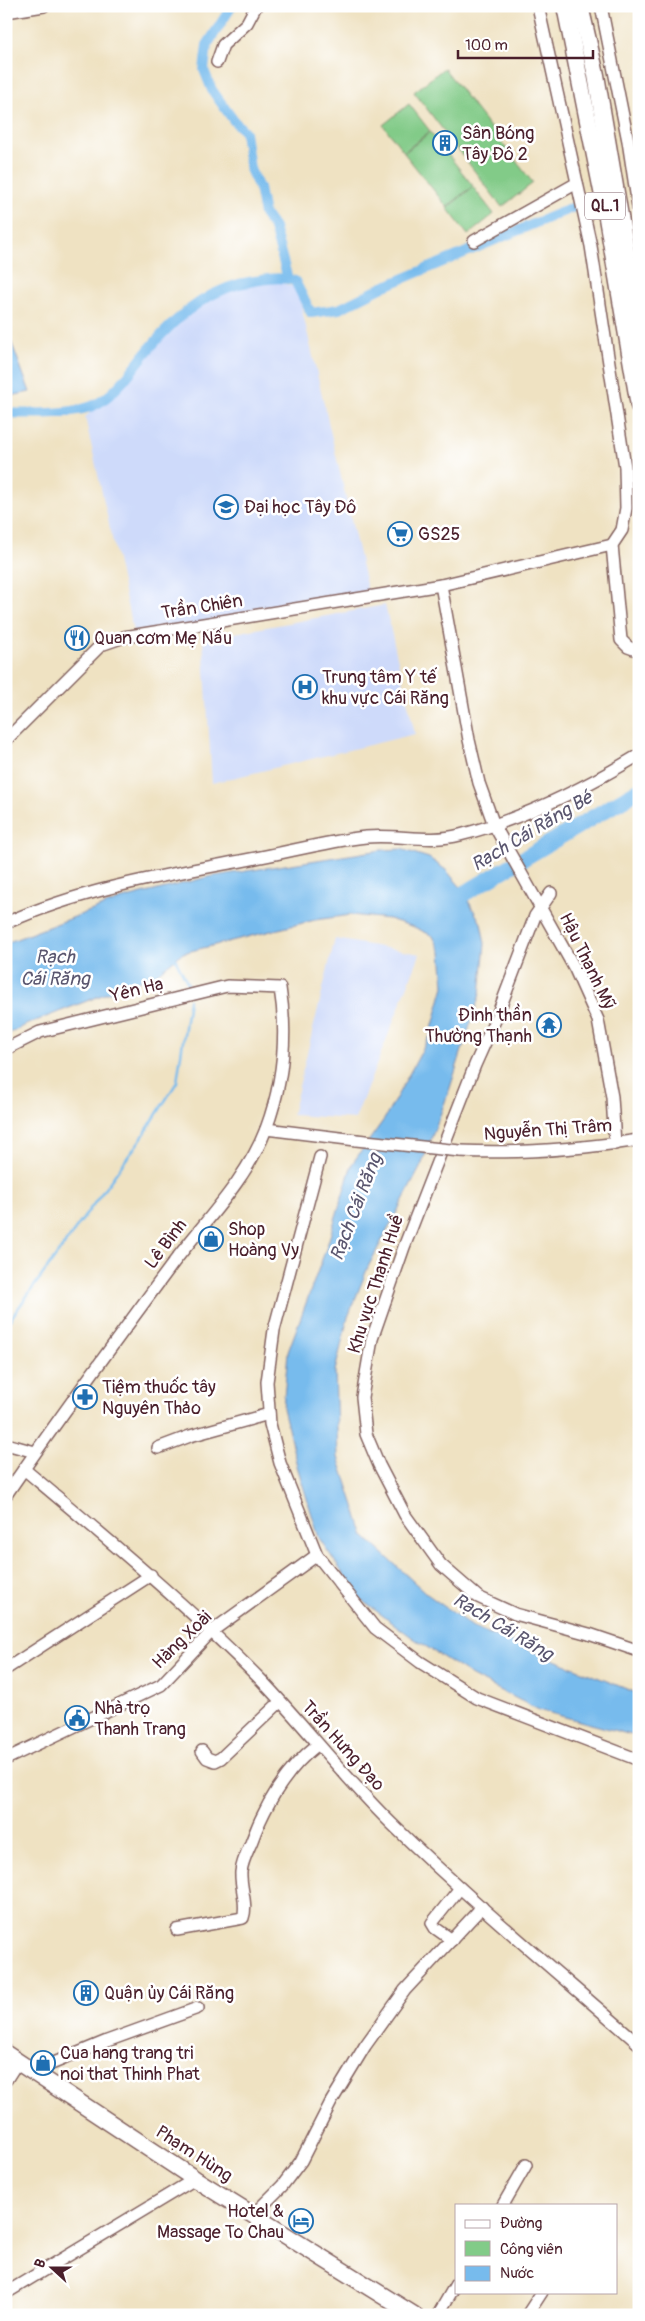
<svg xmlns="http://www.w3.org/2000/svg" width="645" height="2321" viewBox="0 0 645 2321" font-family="Pangolin,sans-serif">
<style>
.built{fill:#cedafa}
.green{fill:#82cb88;stroke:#66755a}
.water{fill:#77bbed;stroke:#606d8c}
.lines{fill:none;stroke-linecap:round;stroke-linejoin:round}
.stream{stroke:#77bbed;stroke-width:2.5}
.canal{stroke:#77bbed;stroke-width:10}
.river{stroke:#77bbed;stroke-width:16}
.minor-casing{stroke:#846360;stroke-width:14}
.highway-casing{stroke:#846360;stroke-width:19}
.minor{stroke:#fff;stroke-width:11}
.highway{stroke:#fff;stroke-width:16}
.minor-bridge-casing{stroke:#846360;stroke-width:14;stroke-linecap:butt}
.minor-bridge{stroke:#fff;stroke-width:11}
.labels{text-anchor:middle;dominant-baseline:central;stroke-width:5;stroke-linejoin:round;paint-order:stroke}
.shield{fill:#fff;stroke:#80626b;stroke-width:1}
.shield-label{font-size:16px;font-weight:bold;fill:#4a1f2b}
.poi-label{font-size:18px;fill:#4a1f2b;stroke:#fff;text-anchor:start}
.street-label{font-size:18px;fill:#4a1f2b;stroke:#fff}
.water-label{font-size:19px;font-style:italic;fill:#5a566f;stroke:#fff}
</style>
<rect width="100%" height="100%" fill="#fff"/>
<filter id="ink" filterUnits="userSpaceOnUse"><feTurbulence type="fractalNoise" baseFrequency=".02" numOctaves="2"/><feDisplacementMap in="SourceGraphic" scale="10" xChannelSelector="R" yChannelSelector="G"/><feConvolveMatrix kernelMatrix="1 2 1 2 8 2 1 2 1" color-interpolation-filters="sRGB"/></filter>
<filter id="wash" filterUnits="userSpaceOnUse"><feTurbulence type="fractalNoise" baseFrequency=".0096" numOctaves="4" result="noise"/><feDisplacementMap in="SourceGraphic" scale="20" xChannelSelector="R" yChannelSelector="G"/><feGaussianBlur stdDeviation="1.12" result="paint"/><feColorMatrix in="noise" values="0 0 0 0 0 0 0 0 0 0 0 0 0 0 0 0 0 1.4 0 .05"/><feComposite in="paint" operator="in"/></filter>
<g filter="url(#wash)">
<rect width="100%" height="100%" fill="#efe2c2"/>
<g class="built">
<polygon points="276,281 297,288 369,597 134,636 85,417 136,371 172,328 209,300 241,286"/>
<polygon points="385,605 415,734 212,783 203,639"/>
<polygon points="335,939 420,954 355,1119 292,1115"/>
</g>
<g class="green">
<polygon points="444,68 533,183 502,207 414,92"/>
<polygon points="409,104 430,131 404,152 383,125"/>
<polygon points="430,132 473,186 447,207 404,153"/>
<polygon points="473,187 494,214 468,235 447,208"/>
</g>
<g class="water">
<polygon points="6,328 30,392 6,397"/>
<polygon points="401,849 429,858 446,870 459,885 481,923 485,944 480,994 449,1091 421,1166 368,1267 348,1317 335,1371 338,1457 364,1536 427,1594 473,1627 639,1694 639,1737 539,1710 472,1676 413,1638 360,1599 319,1538 297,1466 283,1408 288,1352 327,1246 352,1164 385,1118 430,1036 444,986 441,952 433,936 414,927 389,919 351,915 315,920 183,953 156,974 28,1024 6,1035 6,943 119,900 208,877 381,850"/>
</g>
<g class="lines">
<g class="stream">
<polyline points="174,956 190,988 190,992"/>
<polyline points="6,1325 143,1136 177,1082 189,1000"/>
</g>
<g class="canal">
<polyline points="232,6 207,45 204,70 212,90 234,121 245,132 250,169 259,188 264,214 274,228 288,279"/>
<path d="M6 413C29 414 81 415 100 402 121 388 133 368 149 349 176 316 211 287 254 281 269 279 281 276 295 281L311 313 339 309 383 287 574 207"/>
</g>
<polyline class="river" points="445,905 639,790"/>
</g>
</g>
<g filter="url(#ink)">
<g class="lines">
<defs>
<g id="minor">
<polyline points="538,6 591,246 625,467 626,508 622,530 612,545 621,640 628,647 639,651"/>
<polyline points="601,6 628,141 639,213"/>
<polyline points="6,12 44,6"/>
<polyline points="217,62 223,45 247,23 256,6"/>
<polyline points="474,241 577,183"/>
<polyline points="441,585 612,545"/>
<polyline points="6,740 101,645 124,637 441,585 469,740 479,783 494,825 575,969 598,1020 612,1097 615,1144"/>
<polyline points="551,893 535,916 497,1016 475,1065 404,1247 372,1339 362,1397 366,1434 379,1465 405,1515 441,1565 478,1597 515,1614 589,1634 639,1651"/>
<path d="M6 923C84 888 167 875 251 859 289 852 328 841 366 837 397 834 430 843 460 835 524 819 583 789 639 755"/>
<path d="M6 1049 40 1032 227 986 280 988C288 1037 283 1083 266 1129 247 1179 206 1220 174 1262 117 1339 60 1416 6 1495"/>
<polyline points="266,1129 356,1140"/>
<path d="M460 1151C520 1154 579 1149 639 1140"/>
<polyline points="320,1157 274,1330 267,1382 270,1424 280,1463 317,1555 375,1628 420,1662 477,1698 639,1760"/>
<polyline points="6,1444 35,1452"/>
<polyline points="158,1448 190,1436 269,1414"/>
<path d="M24 1469C105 1537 186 1604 261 1680 307 1728 347 1781 395 1827 473 1903 557 1972 639 2044"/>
<polyline points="6,1669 151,1575"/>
<polyline points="202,1751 207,1758 215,1761 221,1758 280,1702"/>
<polyline points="6,1759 161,1685 212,1631 317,1555"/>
<path d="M177 1930 243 1918C248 1904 240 1887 241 1872 242 1862 247 1852 251 1843 265 1805 285 1770 317 1745"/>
<polyline points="452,1940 435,1928 432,1923 460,1888"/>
<polyline points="32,2072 107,2041 198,2008"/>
<polyline points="6,2080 13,2069"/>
<polyline points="503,2205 526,2165"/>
<polyline points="253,2215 282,2186 301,2161 331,2102 365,2046 405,1990 482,1907"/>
<polyline points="6,2293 195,2179"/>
<polyline points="438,2315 456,2284"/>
<polyline points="527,2315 542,2292"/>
</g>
<g id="highway">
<polyline points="565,6 605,206 639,406"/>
<polyline points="580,6 596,75 639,328"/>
<polyline points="6,2054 195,2179 414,2315"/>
</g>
</defs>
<use href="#minor" class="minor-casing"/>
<use href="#highway" class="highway-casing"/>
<use href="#minor" class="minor"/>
<use href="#highway" class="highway"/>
<defs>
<polyline id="minor-bridge" points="356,1140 460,1151"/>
</defs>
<use href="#minor-bridge" class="minor-bridge-casing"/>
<use href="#minor-bridge" class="minor-bridge"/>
</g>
</g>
<defs>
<symbol id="building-ring" viewBox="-11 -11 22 22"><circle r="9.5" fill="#fff" stroke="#1f6fb2" stroke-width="1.5"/><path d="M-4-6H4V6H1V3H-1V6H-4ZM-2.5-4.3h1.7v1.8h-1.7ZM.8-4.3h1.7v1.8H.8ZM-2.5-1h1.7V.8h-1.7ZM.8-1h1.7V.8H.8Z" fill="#1f6fb2"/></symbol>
<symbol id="university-ring" viewBox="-11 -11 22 22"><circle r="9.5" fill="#fff" stroke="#1f6fb2" stroke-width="1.5"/><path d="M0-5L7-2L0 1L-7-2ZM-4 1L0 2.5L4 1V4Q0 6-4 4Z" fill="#1f6fb2"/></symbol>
<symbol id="supermarket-ring" viewBox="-11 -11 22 22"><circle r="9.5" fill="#fff" stroke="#1f6fb2" stroke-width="1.5"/><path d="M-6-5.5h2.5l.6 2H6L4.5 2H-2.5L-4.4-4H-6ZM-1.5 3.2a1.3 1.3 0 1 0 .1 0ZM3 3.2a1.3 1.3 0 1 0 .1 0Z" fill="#1f6fb2"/></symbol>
<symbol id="restaurant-ring" viewBox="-11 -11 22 22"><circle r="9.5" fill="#fff" stroke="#1f6fb2" stroke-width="1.5"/><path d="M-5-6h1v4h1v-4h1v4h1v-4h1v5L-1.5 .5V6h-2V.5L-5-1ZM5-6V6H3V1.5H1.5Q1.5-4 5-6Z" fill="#1f6fb2"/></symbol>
<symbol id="hospital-ring" viewBox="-11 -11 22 22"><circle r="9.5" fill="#fff" stroke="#1f6fb2" stroke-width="1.5"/><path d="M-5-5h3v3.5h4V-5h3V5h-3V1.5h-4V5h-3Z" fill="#1f6fb2"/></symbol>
<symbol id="temple-ring" viewBox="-11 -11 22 22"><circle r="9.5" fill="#fff" stroke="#1f6fb2" stroke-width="1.5"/><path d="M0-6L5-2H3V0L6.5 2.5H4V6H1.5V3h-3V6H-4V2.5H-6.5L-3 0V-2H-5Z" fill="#1f6fb2"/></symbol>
<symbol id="shop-ring" viewBox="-11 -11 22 22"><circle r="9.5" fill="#fff" stroke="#1f6fb2" stroke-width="1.5"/><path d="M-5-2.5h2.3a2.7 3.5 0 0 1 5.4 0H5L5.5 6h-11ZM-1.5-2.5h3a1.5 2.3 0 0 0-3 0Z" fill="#1f6fb2"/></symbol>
<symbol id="pharmacy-ring" viewBox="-11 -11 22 22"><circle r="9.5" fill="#fff" stroke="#1f6fb2" stroke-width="1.5"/><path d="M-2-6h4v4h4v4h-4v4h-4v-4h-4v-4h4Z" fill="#1f6fb2"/></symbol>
<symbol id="civic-ring" viewBox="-11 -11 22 22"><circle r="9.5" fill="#fff" stroke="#1f6fb2" stroke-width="1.5"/><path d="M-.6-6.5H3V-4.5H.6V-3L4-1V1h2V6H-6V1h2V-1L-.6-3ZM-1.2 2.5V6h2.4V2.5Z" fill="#1f6fb2"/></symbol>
<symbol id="hotel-ring" viewBox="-11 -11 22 22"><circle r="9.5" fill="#fff" stroke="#1f6fb2" stroke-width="1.5"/><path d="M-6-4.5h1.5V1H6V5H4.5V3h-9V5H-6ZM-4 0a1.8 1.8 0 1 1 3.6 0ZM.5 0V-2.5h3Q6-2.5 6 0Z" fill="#1f6fb2"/></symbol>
</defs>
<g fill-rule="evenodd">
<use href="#building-ring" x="431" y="129" width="28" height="28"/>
<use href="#university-ring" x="212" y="493" width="28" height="28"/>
<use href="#supermarket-ring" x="386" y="520" width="28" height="28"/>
<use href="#restaurant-ring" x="63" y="624" width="28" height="28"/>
<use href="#hospital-ring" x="291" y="673" width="28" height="28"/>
<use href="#temple-ring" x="535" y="1011" width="28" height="28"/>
<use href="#shop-ring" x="197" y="1225" width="28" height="28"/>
<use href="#pharmacy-ring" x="71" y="1383" width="28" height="28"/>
<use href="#civic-ring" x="63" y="1704" width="28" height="28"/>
<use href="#building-ring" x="72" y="1979" width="28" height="28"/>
<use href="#shop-ring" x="29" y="2049" width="28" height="28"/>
<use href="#hotel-ring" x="287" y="2207" width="28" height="28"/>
</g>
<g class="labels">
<rect class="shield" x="585" y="192.5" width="40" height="27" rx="4"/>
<g class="shield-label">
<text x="605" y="206">QL.1</text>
</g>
<g class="poi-label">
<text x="462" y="133">Sân Bóng<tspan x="462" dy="21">Tây Đô 2</tspan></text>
<text x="244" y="507">Đại học Tây Đô</text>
<text x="418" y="534">GS25</text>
<text x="94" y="638">Quan cơm Mẹ Nấu</text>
<text x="322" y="677">Trung tâm Y tế<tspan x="322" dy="21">khu vực Cái Răng</tspan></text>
<text x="532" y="1015" text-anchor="end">Đình thần<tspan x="532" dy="21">Thường Thạnh</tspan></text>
<text x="228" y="1229">Shop<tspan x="228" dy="21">Hoàng Vy</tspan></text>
<text x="102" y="1387">Tiệm thuốc tây<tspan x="102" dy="21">Nguyên Thảo</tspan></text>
<text x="94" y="1708">Nhà trọ<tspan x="94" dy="21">Thanh Trang</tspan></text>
<text x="104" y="1993">Quận ủy Cái Răng</text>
<text x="60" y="2053">Cua hang trang tri<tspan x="60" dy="21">noi that Thinh Phat</tspan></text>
<text x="284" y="2211" text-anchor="end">Hotel &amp;<tspan x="284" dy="21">Massage To Chau</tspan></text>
</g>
<g class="street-label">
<text transform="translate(202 607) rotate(-9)">Trần Chiên</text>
<text transform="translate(587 961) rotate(64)">Hậu Thạnh Mỹ</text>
<text transform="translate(137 990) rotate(-14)">Yên Hạ</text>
<text transform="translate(548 1130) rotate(-4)">Nguyễn Thị Trâm</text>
<text transform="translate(166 1244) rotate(-53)">Lê Bình</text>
<text transform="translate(376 1284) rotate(-72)">Khu vực Thạnh Huề</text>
<text transform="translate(182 1640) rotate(-44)">Hàng Xoài</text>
<text transform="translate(343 1746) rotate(48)">Trần Hưng Đạo</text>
<text transform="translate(194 2154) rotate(33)">Phạm Hùng</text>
</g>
<g class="water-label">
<text transform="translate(532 831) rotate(-31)">Rạch Cái Răng Bé</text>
<text x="55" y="957">Rạch<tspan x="55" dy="22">Cái Răng</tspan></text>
<text transform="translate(356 1207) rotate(-69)">Rạch Cái Răng</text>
<text transform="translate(503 1627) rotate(31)">Rạch Cái Răng</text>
</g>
</g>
<rect width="645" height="2321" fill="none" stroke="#fff" stroke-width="25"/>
<rect x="455" y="2204" width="162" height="90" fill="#ffffff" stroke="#b7a5aa"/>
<rect x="465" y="2220" width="25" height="8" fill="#ffffff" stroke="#b7a5aa"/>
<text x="500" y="2228" font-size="15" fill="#4a1f2b">Đường</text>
<rect x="465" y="2241" width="25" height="15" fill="#82cb88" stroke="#b7a5aa"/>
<text x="500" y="2254" font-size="15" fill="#4a1f2b">Công viên</text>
<rect x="465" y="2266" width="25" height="15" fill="#77bbed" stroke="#b7a5aa"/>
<text x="500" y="2278" font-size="15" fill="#4a1f2b">Nước</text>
<g transform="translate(52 2268) rotate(291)" stroke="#ffffff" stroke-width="4" paint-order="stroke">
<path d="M0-4L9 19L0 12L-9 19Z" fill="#4a1f2b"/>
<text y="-8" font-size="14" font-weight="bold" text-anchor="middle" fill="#4a1f2b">B</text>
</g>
<path d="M458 50v8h135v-8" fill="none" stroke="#4a1f2b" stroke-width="2.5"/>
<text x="465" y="50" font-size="15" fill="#4a1f2b" stroke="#ffffff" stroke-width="4" paint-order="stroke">100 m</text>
</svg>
